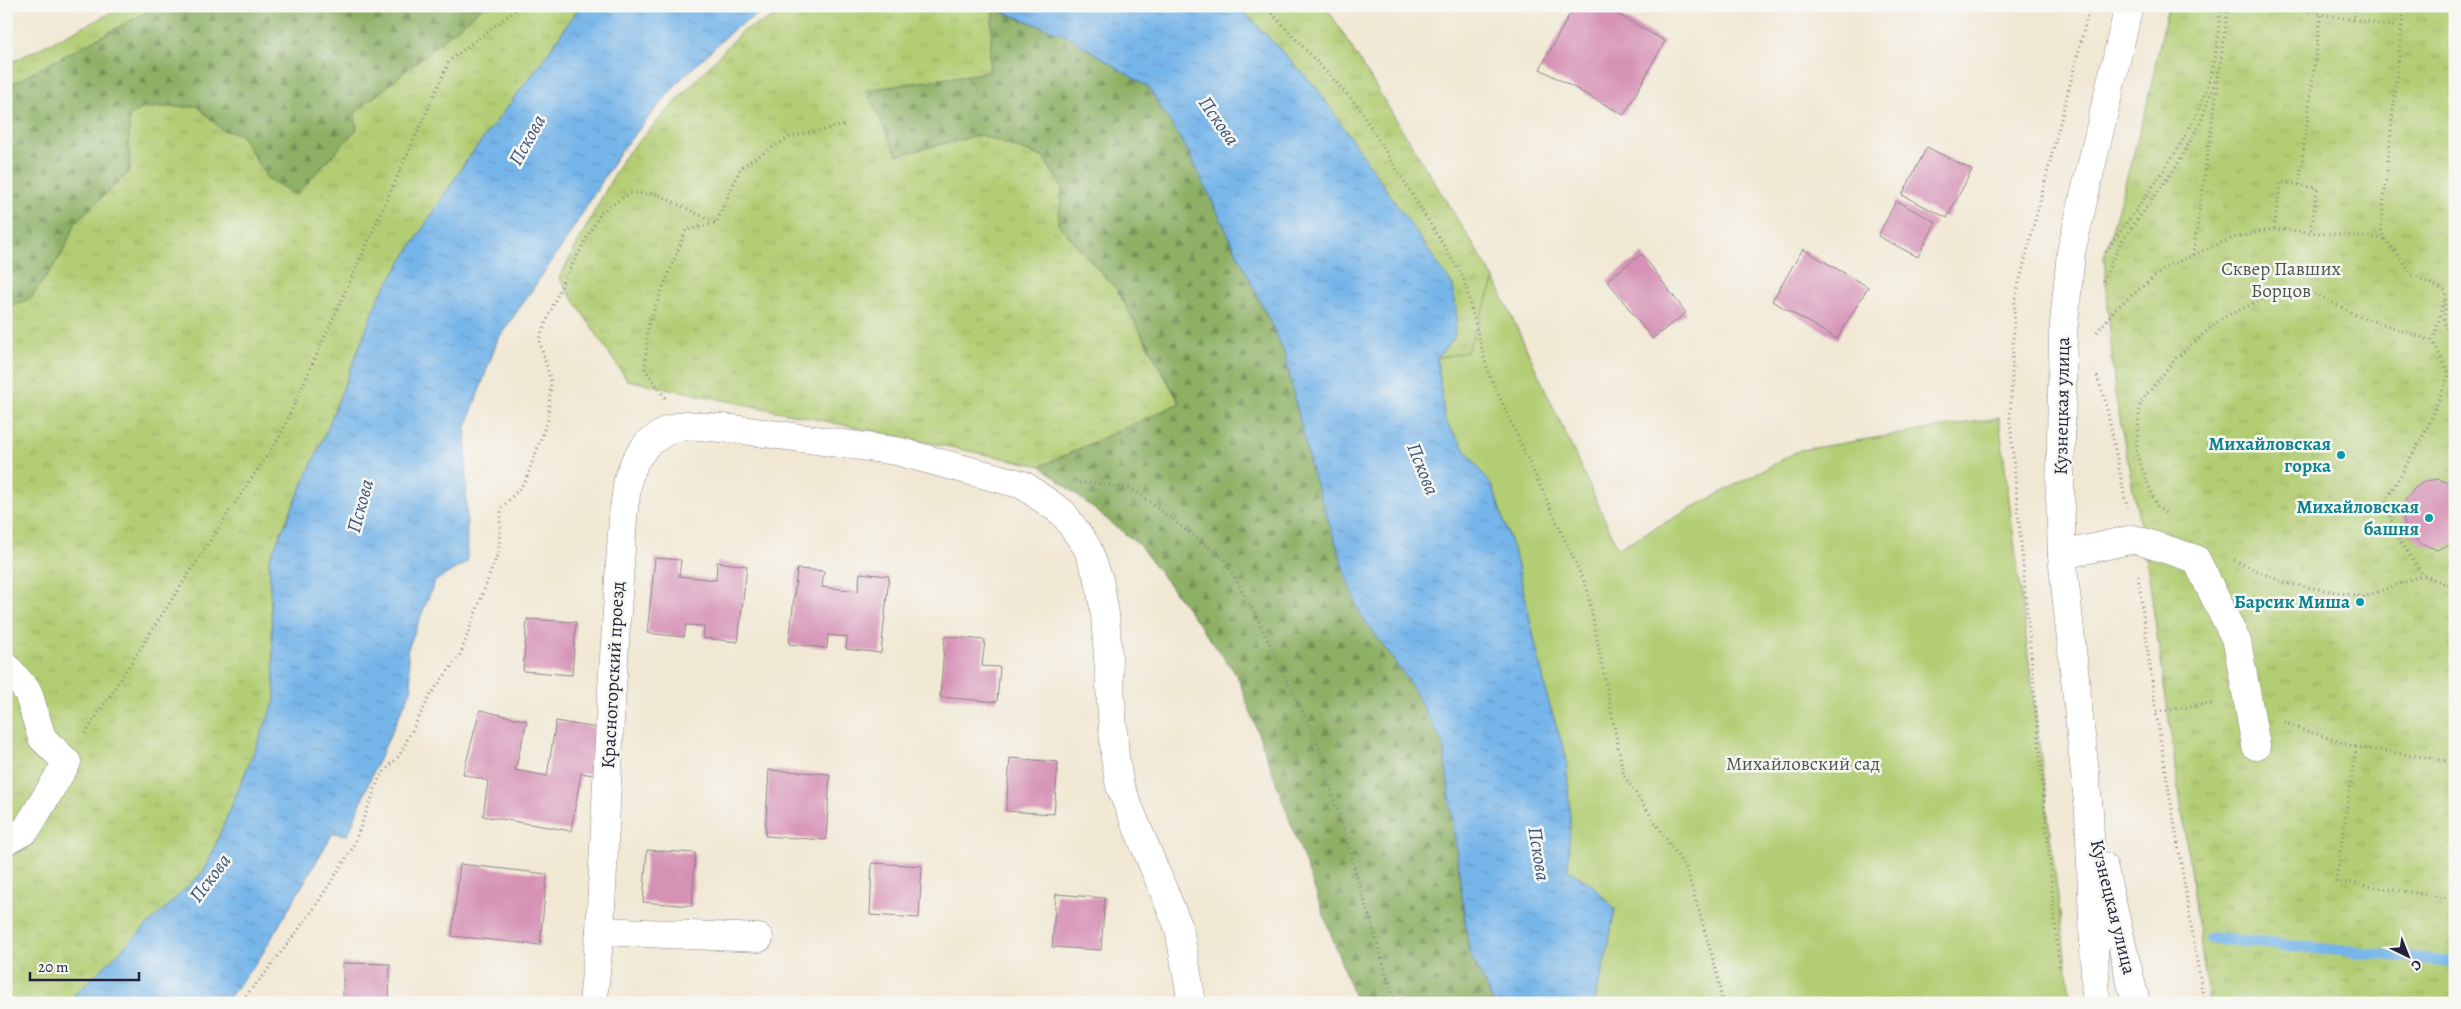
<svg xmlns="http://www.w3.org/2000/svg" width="2461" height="1009" viewBox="0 0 2461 1009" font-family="Alegreya,serif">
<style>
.grass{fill:url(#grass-tufts);stroke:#6a7857}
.forest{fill:url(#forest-firs);stroke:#586950}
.garden{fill:#b2cd73;stroke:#6a7857}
.water{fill:url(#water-ripples);stroke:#4c6c92}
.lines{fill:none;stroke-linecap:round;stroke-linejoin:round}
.stream{stroke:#76b5e9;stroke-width:11}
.building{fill:#d692b5}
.minor-casing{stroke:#8a8588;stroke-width:29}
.path{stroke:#8a8588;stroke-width:3;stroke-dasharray:1 4;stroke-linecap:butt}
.minor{stroke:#fff;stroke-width:28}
.culture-dot{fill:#0f9aa8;stroke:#f6f6f2;stroke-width:2}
.labels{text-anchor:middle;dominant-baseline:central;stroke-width:5;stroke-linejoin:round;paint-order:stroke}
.park-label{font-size:19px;fill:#4d554c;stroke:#f6f6f2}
.street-label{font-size:19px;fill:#22223b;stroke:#f6f6f2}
.culture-label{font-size:19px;font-weight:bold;fill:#0d838f;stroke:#f6f6f2;text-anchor:end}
.water-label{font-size:20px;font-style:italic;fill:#3f5578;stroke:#f6f6f2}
</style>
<defs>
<pattern id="grass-tufts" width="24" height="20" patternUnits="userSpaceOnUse" patternTransform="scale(1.25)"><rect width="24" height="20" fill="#b2cd73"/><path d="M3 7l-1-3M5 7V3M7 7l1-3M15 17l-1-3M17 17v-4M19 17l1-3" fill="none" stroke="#99b064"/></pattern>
<pattern id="forest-firs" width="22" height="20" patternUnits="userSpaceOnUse" patternTransform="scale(1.25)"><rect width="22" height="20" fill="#8db065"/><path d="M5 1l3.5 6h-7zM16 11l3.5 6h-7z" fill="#738f54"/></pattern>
<pattern id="water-ripples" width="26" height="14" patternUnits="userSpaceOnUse" patternTransform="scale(1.25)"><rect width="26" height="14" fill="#76b5e9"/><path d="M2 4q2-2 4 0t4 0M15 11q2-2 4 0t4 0" fill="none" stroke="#6093be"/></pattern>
</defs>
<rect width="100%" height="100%" fill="#f6f6f2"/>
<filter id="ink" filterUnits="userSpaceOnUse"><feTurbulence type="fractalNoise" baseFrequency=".02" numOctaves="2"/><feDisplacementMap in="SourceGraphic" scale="10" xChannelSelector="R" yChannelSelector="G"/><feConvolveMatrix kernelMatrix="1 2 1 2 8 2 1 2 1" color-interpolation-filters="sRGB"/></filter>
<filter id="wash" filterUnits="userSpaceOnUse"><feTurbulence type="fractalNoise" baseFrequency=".0096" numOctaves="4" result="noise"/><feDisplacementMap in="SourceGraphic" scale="20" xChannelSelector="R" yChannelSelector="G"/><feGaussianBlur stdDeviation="1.12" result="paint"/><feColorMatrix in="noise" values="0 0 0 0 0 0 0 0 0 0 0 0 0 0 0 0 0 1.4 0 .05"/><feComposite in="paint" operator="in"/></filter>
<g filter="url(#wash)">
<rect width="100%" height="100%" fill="#f1e8d4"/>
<g class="grass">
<polygon points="125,6 580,6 541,63 466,161 379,297 324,437 269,560 275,701 205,870 66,1003 6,1003 6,575 11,569 6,553 6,65"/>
<polygon points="800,6 973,6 993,9 989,72 867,90 897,155 980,135 1043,157 1062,188 1058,224 1117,290 1180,404 1041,466 627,380 559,278 623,158 742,31"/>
<polygon points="1239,6 1326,6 1495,280 1467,352 1437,358 1454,338 1315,86"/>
<polygon points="2168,6 2455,6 2455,1003 2209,1003 2146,557 2115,394 2104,257 2145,113"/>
</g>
<g class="forest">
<polygon points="158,6 484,6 355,113 357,129 296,195 267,178 240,134 222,130 197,106 144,108 129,116 130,171 76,222 62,254 31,298 14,306 6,301 6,87"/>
<polygon points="993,9 1068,36 1149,88 1188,151 1284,351 1311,469 1359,612 1408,680 1443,744 1469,951 1494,1003 1356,1003 1237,675 1140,546 1041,466 1180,403 1117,290 1058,224 1062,188 1043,157 980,135 897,155 866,90 989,72"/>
</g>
<polygon class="garden" points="1495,280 1618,548 1800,450 1999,418 2071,1003 1594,1003 1605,962 1615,909 1592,885 1568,870 1570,820 1566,756 1548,700 1517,562 1493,488 1445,421 1437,358 1467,352"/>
<g class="water">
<polygon points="580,6 770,6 734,29 679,81 620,152 561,248 498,339 466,427 467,562 435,581 407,651 412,688 374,770 348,835 333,833 261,956 225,1003 66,1003 205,870 275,701 269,560 324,437 379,297 466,161 541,63"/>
<polygon points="987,6 1238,6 1315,86 1453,286 1457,316 1454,338 1437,358 1445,421 1493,488 1517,562 1548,700 1566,756 1570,820 1568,870 1592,885 1615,909 1605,962 1594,1003 1494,1003 1469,951 1443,744 1408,680 1359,612 1311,469 1284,351 1188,151 1149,88 1068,36"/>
</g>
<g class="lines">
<polyline class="stream" points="2210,938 2448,961 2455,963"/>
</g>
<g id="blocks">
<g class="building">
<polygon points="1574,6 1603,6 1665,41 1624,115 1540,69"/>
<polygon points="1927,147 1972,170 1947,218 1902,195"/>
<polygon points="1896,201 1936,222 1918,257 1878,236"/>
<polygon points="1803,249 1868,287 1837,339 1772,301"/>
<polygon points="1642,254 1686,313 1652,339 1607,280"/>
<polygon points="2438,479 2455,485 2455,543 2437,549 2423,545 2411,536 2405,526 2402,511 2406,499 2414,489 2425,481"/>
<polygon points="655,558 681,560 679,576 716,580 717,562 747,566 738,642 703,638 704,626 686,625 684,637 647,633"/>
<polygon points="797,569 824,571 822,587 858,591 860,573 889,576 881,653 846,649 847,637 828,635 827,648 789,644"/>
<polygon points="527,619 576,622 572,675 523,671"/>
<polygon points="945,636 985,640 982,666 1000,667 997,702 940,697"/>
<polygon points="480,710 527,721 515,770 547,776 556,721 602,729 593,775 581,773 571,831 483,816 488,781 463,774"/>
<polygon points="1010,758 1058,762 1054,814 1006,811"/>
<polygon points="769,770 830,774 826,840 765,836"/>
<polygon points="647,850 695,853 692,906 643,902"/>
<polygon points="872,863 922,866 919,918 870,915"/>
<polygon points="460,864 547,874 540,945 452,936"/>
<polygon points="1056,894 1105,898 1101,950 1052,947"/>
<polygon points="343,963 390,964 389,1003 343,1003"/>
</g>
</g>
</g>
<g filter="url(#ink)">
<use href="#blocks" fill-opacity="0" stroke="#8a8588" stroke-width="1"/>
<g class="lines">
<defs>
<g id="minor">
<polyline points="2062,555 2134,539 2196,559 2237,642 2256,746"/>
<polyline points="6,666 28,692 42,738 67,762 26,830 6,841"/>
<polyline points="2103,866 2136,1003"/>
<polyline points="600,931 759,938"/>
<polyline points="593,1003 600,931 610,720 623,517 628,479 635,461 647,444 668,430 685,425 734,429 896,451 1023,485 1063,513 1087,547 1099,580 1105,614 1115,757 1120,786 1179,928 1192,1003"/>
<polyline points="2096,1003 2089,811 2062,555 2060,495 2063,334 2071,252 2129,6"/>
</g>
</defs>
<use href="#minor" class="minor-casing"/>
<g class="path">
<polyline points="1265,6 1357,105 1463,277 1488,372 1587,588 1624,776 1687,870 1718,976 1722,1003"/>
<polyline points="2279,6 2354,20 2356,6"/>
<polyline points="2404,6 2381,228 2385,239 2413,275 2446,291 2444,321 2455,351"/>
<polyline points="2353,19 2401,28 2401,26"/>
<polyline points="2299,185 2321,14"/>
<polyline points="2274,229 2281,182 2317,188 2311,232"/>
<path d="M2106 252C2144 195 2195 139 2212 71 2218 50 2218 27 2221 6"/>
<polyline points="2193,255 2219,76"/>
<polyline points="2103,281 2120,244 2178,164 2201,121 2220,68 2228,6"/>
<polyline points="2444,301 2433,341 2449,374 2427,429 2387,499 2393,531 2423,575 2455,588"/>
<polyline points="2097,332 2115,309 2168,266 2233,238 2274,229 2385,239"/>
<polyline points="2097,376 2105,399 2127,508"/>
<polyline points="665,398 645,369 648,325 686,230 716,223 741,167 790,137 845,125"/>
<polyline points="1079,483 1095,483 1132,489 1224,559 1257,618 1318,745 1395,1003"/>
<polyline points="2165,513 2156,505 2136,452 2140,403 2176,358 2222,318 2278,292 2316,294 2356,315 2433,341"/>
<polyline points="2234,560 2284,583 2364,597 2423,575"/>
<polyline points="2138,576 2156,712 2204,1003"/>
<polyline points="2156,712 2215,703"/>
<polyline points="2284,722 2297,728 2356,747"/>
<polyline points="85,734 226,516 279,438 450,60 521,6"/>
<polyline points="2455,762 2356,747 2336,881 2455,899"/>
<polyline points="2059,966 2010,421 2015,299 2090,6"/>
<polyline points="239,1003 263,976 313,910 352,849 380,776 399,756 431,694 460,655 499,550 501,509 525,482 548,419 551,382 539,339 563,282 601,212 630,193 657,194 716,223"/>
</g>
<use href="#minor" class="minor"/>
</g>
</g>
<g class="culture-dot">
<circle cx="2341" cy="455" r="5"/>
<circle cx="2429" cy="518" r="5"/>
<circle cx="2360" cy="602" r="5"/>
</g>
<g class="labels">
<g class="park-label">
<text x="2281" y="269">Сквер Павших<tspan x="2281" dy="22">Борцов</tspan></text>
<text x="1803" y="764">Михайловский сад</text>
</g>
<g class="street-label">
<text transform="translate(2062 406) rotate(-89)">Кузнецкая улица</text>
<text transform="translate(613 675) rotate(-87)">Красногорский проезд</text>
<text transform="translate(2113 907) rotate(76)">Кузнецкая улица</text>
</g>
<g class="culture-label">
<text x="2331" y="444">Михайловская<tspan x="2331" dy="22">горка</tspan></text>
<text x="2419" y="507">Михайловская<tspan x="2419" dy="22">башня</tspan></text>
<text x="2350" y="602">Барсик Миша</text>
</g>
<g class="water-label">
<text transform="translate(1219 121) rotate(55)">Пскова</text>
<text transform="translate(527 140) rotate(-61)">Пскова</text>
<text transform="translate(1423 469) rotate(68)">Пскова</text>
<text transform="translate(360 506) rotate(-75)">Пскова</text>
<text transform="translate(1539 854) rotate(81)">Пскова</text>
<text transform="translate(210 878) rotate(-53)">Пскова</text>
</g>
</g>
<rect width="2461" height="1009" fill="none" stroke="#f6f6f2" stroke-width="25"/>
<g transform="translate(2408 956) rotate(137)" stroke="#f6f6f2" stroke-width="4" paint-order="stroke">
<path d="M0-4L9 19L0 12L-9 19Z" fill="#22223b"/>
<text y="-8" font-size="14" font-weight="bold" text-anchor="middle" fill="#22223b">С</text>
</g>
<path d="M30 972v8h109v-8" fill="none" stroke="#22223b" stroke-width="2.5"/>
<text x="38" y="972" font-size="15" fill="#22223b" stroke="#f6f6f2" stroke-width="4" paint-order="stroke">20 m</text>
</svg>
